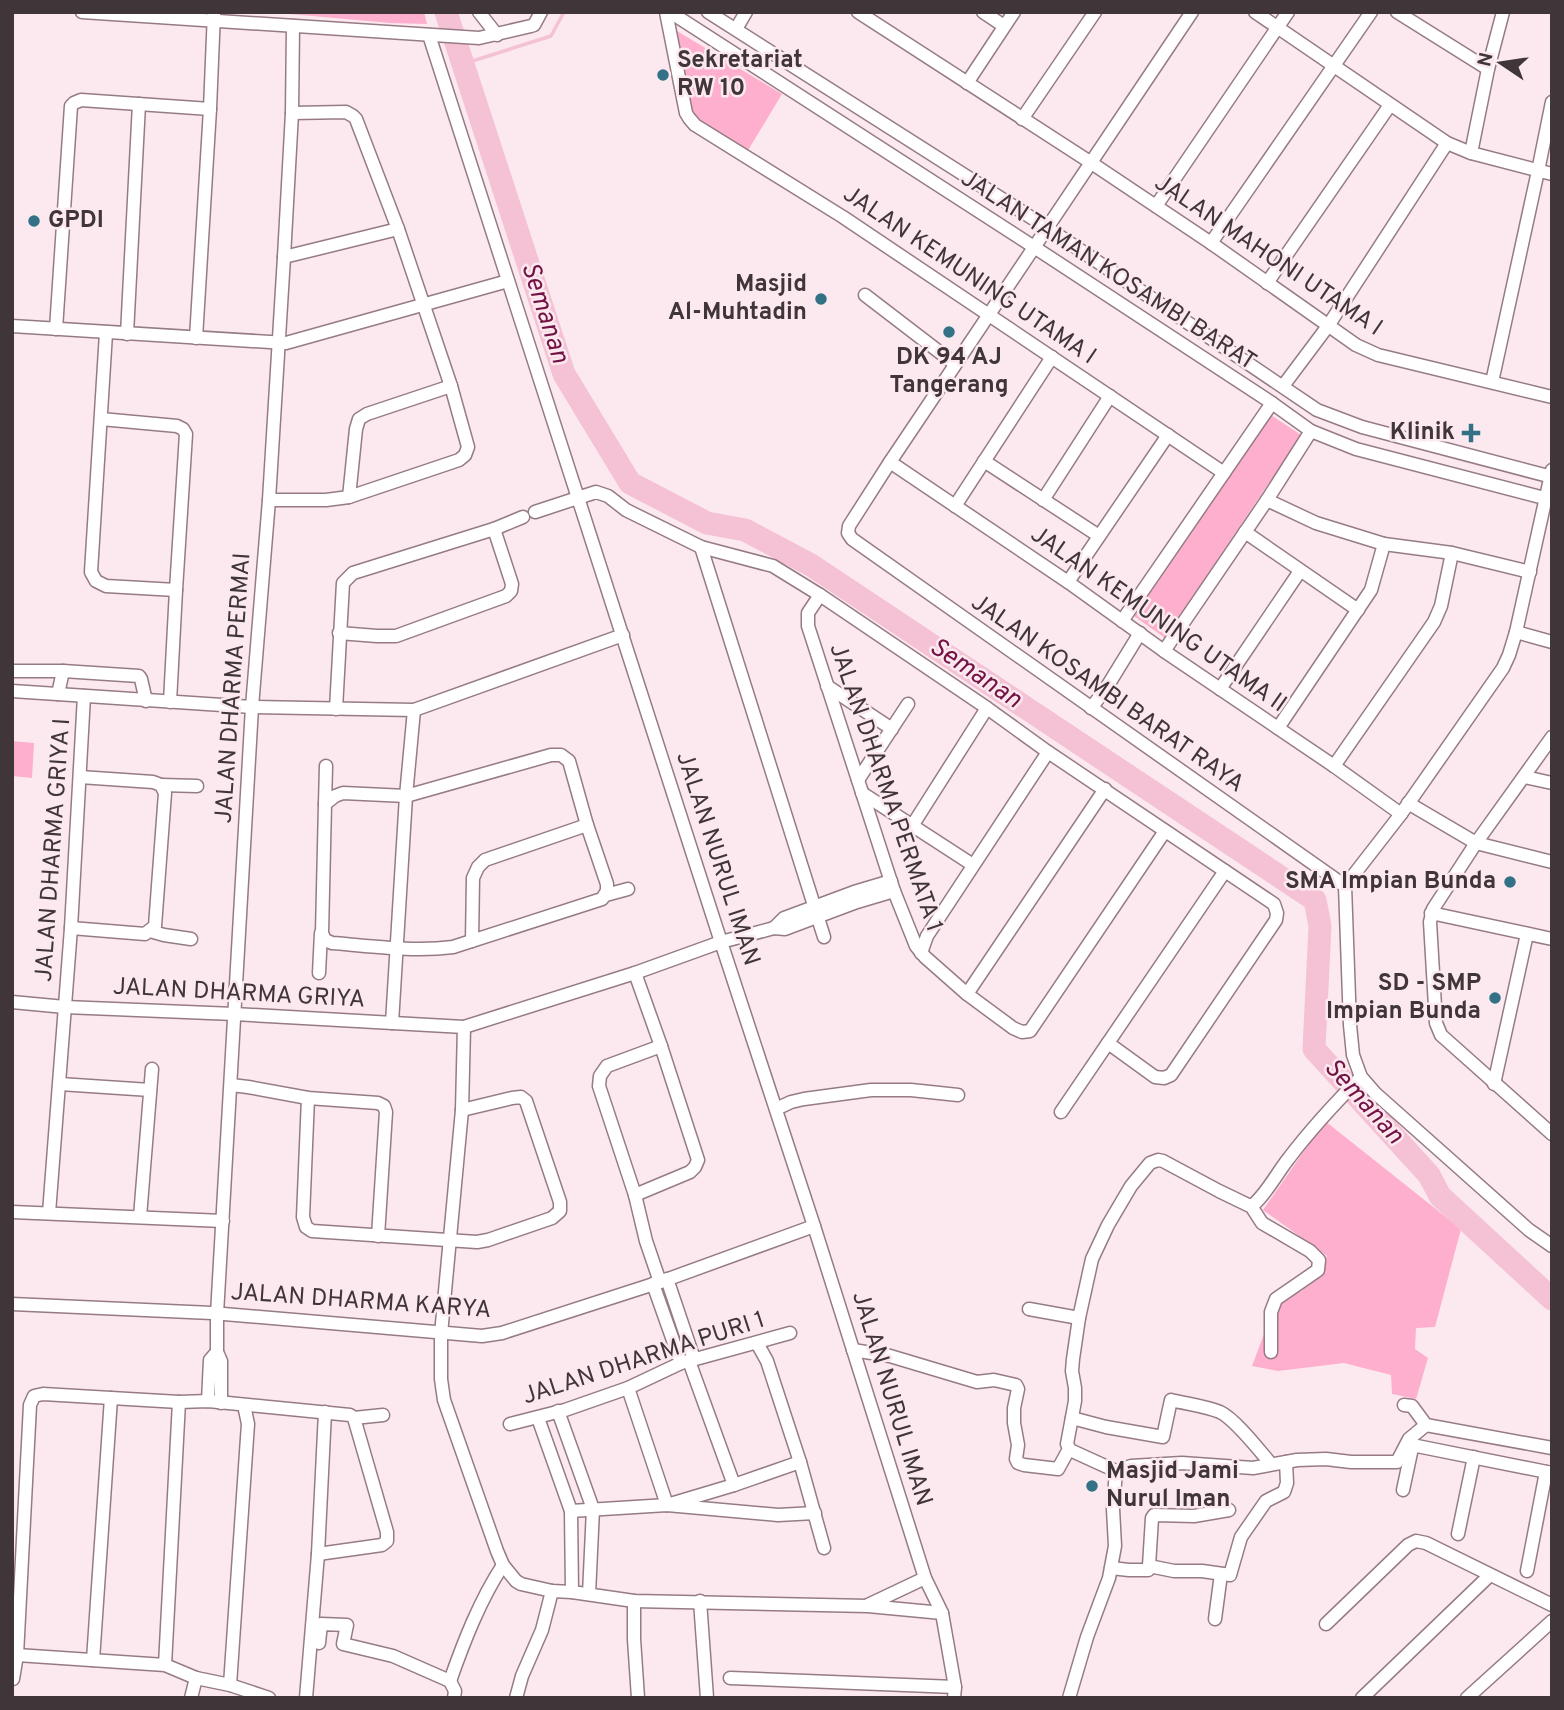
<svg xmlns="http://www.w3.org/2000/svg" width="1564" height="1710" viewBox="0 0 1564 1710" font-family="Overpass,sans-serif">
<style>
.green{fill:#fdafcd}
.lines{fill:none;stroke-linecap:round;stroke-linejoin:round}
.stream{stroke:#f5c1d4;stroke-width:3.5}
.river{stroke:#f5c1d4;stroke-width:23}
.minor-casing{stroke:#967b84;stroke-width:15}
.minor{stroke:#fff;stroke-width:12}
.poi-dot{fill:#327186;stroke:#fbe9ef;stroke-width:2.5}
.labels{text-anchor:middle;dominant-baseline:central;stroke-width:5;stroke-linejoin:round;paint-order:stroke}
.poi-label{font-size:24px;font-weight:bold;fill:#403539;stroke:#fbe9ef;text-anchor:end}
.street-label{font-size:24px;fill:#403539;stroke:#fbe9ef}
.water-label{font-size:26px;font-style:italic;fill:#731245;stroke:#fbe9ef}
</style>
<rect width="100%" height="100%" fill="#fbe9ef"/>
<g class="green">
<polygon points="267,12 424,12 427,24 390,23"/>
<polygon points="677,31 782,94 747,152 692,116"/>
<polygon points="1271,415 1301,435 1165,638 1134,616"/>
<polygon points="12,741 34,743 32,778 12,776"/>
<polygon points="1325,1121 1461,1229 1435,1327 1416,1328 1415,1349 1428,1358 1416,1399 1392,1394 1391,1375 1344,1363 1278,1371 1252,1366 1277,1299 1302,1291 1327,1256 1263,1210"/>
</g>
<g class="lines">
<polyline class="stream" points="463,64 551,36 564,12"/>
<polyline class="river" points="446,12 564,374 630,483 707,523 745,530 811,565 1315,900 1320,926 1314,1049 1429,1175 1440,1196 1552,1299"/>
<defs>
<g id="minor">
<polyline points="82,12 479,38 531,26 534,25 541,12"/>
<polyline points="479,12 497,35"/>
<polyline points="666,12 686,113 689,118 695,125 843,217 1224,473"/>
<polyline points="670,12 1034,247 1272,403 1311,431 1356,449 1552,500"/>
<polyline points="708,12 1046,227 1317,410 1362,427 1552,477"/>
<polyline points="858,12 1090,162 1211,243 1356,345 1378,355 1552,397"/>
<polyline points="983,12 1004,26"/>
<polyline points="1192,12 890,462 849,526 848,533 852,539 1345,886"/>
<polyline points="1255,12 1447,143 1471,153 1552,174"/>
<polyline points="1397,12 1488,69"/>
<polyline points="736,29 746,12"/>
<polyline points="429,35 721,942 814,1226 925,1578 942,1613 955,1687 954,1698"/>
<polyline points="967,83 1014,12"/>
<polyline points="1022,119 1095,12"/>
<polyline points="1471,153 1488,69 1503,12"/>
<polyline points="1156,206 1288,12"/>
<polyline points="1211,243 1371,12"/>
<polyline points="284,257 398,229"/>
<polyline points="1267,283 1390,105"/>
<polyline points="865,295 955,364"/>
<polyline points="12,326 286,343 508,281"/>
<polyline points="56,329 71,106 74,103 81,100 210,109"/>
<polyline points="106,333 91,572 96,581 106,586 176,590"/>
<polyline points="127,334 139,104"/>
<polyline points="196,338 210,109 214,12"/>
<polyline points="1492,382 1538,171 1552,102"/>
<polyline points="1283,386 1328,326 1447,143"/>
<polyline points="101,419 177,426 183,429 186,434 176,590 170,702"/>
<polyline points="984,461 1099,536"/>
<polyline points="890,462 1068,582 1164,651 1334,766 1401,814"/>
<polyline points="1552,470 1516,632 1509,655 1503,668 1401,814 1345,886 1350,1025 1353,1055 1361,1077 1375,1093 1529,1230 1552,1246"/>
<polyline points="349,497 356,429 359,419 367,414 451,386"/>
<polyline points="269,500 326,500 349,497 459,460 465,455 468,447 451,386 398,229 356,119 353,116 346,112 292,113"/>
<polyline points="1043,500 1110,396"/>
<polyline points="1267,500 1316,523 1384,544 1452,553 1530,572"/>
<polyline points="955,506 1052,357"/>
<polyline points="535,512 596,492 608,496 626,510 701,547 773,566 820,595 987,708 1048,752 1274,904 1277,913 1276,920 1171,1075 1164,1078 1155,1077 1108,1043"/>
<polyline points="1245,532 1358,610"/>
<polyline points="701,547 824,937"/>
<polyline points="1068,582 1168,435"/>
<polyline points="820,595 808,613 808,626 894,891 916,946 925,957 967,994 1013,1028 1022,1032 1030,1031 1165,831"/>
<polyline points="1122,621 1272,403"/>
<polyline points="1516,632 1552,642"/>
<polyline points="339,633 377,636 396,636 506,596 511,591 512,584 494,529"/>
<polyline points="1164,651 1267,500 1311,431"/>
<polyline points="12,671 63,671 58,694"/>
<polyline points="63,671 139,676 141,679 146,701"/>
<polyline points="827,686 892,729"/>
<polyline points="1220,689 1300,571"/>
<polyline points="12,691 252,707 414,710 623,635"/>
<polyline points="1091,708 1105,690 1140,633"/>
<polyline points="336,709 343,583 353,573 494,529 523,517"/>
<polyline points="1278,728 1371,590 1384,544"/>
<polyline points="1552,737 1476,843 1433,909 1430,922 1436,1023 1441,1035 1552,1134"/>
<path d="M551 755H561L569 761 587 825 607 884V891L602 899 453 947C413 952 372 946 332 943L325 940 322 933 325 804 335 796 343 793 406 796Z"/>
<polyline points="1334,766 1434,622 1441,606 1452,553"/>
<polyline points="1525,777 1552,783"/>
<polyline points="858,780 908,704"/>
<polyline points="161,785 197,786"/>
<polyline points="862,793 973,865"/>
<polyline points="1408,803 1476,843 1552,862"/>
<polyline points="325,804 326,766"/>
<polyline points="912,826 987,708"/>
<polyline points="606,895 628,889"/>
<polyline points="1431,913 1552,939"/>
<polyline points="71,928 145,934 155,926 165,793 161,785 153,782 80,777"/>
<polyline points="774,928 784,918 854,892 891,881"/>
<polyline points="150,931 164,935 191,939"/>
<polyline points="472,941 473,878 478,867 485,860 587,825"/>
<polyline points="921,953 927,936 1048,752"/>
<polyline points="319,973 321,933"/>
<polyline points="635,973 661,1046 698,1160 695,1167 690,1172 635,1195"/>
<polyline points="967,994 1105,789"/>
<polyline points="12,1002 65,1007 234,1014 464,1027 635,973 721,942 774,928 785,929 857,902 894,891"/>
<polyline points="392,1023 406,796 414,710"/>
<polyline points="464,1027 462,1110 441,1334 441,1379 444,1400 497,1551 503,1565 516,1581 521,1584 552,1591 572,1592 634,1601 868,1606 942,1613"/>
<polyline points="60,1084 150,1090"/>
<polyline points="1494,1084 1527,934"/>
<polyline points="231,1085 248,1087 308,1098 378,1103 384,1106 386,1112 378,1236"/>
<polyline points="308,1098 303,1217 306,1227 312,1231 477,1242 488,1240 552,1218 560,1211 560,1202 526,1101 521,1097 512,1098 462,1110"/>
<polyline points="776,1109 791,1102 804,1099 871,1090 911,1090 958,1095"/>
<polyline points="1061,1112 1225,871"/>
<polyline points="1251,1206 1262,1223 1310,1251 1319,1260 1318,1270 1276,1299 1271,1312 1271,1352"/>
<polyline points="12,1212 223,1221"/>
<polyline points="49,1213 71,928 84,696"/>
<polyline points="140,1217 152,1069"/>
<polyline points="667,1279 694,1359"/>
<polyline points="660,1282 646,1241 635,1195 599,1086 600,1076 607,1066 661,1046"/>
<polyline points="653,1284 681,1363"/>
<polyline points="12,1304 212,1313 482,1336 502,1333 660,1282 814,1226"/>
<polyline points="1029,1309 1079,1318"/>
<polyline points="757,1343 767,1361 800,1462 824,1548"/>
<polyline points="853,1350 890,1356 977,1382 994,1380 1016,1385 1018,1389 1014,1408 1014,1423 1018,1445 1016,1459 1018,1463 1024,1465 1058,1469 1069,1449"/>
<polyline points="689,1361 734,1485"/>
<polyline points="628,1388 667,1505 734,1485 800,1462"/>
<polyline points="208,1401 210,1360 217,1352"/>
<polyline points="221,1403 221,1361 217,1352 217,1314 252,707 269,500 284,257 292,113 293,26"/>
<polyline points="1404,1405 1412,1406 1426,1425 1552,1448"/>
<polyline points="558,1411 593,1509 589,1594"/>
<polyline points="354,1418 383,1415"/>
<polyline points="538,1418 571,1511 572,1592"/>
<path d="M1072 1418 1106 1427 1163 1437 1171 1400C1187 1404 1205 1406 1220 1412 1235 1419 1259 1450 1271 1464"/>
<polyline points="510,1424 565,1410 628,1388 681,1363 790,1333"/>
<path d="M1116 1471 1070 1450 1067 1444 1075 1401V1388L1072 1371 1073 1359 1079 1318 1092 1259 1108 1225 1131 1186 1150 1163 1158 1160 1163 1161 1219 1191 1248 1205H1253C1267 1193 1277 1173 1289 1158 1311 1129 1335 1103 1361 1077"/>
<polyline points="1116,1471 1131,1466 1182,1463 1253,1468 1297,1460 1326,1459 1351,1462 1397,1462 1409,1439 1426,1425"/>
<polyline points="1403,1490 1412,1448 1417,1446 1552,1473"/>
<polyline points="571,1511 667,1505 778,1515 815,1513"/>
<polyline points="1458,1534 1474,1457"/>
<polyline points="1149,1566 1152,1518 1154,1515 1194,1516 1229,1510"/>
<polyline points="1111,1568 1129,1570 1148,1570 1149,1566 1174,1571 1202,1571 1230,1575 1241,1537 1266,1501 1284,1492 1287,1483 1286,1462"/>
<polyline points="1527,1571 1546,1472"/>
<polyline points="634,1601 634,1639 638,1698"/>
<polyline points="700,1601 707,1698"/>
<polyline points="868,1605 925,1578"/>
<polyline points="1215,1619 1221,1574"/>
<polyline points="1326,1624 1408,1545 1416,1541 1426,1543 1552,1605"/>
<polyline points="319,1643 321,1624 347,1625 343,1644 393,1656 450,1681"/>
<polyline points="93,1660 111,1398"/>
<polyline points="165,1665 179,1402"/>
<polyline points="196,1678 165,1665 17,1655 30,1405 34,1396 43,1394 179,1402 208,1401 350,1415 354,1418 387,1532 387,1541 382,1545 318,1554"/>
<polyline points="730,1678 955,1687"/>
<polyline points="13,1679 17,1655"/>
<path d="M450 1681C464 1641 480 1600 503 1565"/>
<polyline points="450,1681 455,1691 454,1698"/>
<polyline points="230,1685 247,1438 248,1424 244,1405"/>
<polyline points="191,1698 196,1678 230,1685 269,1698"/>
<polyline points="306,1698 318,1554 325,1412"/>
<polyline points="516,1698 522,1676 542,1630 552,1591"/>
<polyline points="1069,1698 1087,1637 1109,1578 1115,1546 1113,1509 1116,1471"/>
<polyline points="1362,1698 1490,1575"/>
<polyline points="1467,1698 1552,1621"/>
</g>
</defs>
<use href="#minor" class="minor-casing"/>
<use href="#minor" class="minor"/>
</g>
<g class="poi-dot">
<circle cx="663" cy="75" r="7"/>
<circle cx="34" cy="221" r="7"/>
<circle cx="821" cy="299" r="7"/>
<circle cx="949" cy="332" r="7"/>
<path d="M1467.5 422.5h7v7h7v7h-7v7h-7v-7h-7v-7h7z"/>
<circle cx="1510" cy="882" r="7"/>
<circle cx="1495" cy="998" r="7"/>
<circle cx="1092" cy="1486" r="7"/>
</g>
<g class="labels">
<g class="poi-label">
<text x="677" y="61" text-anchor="start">Sekretariat<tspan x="677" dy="28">RW 10</tspan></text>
<text x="48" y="221" text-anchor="start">GPDI</text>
<text x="807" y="285">Masjid<tspan x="807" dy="28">Al-Muhtadin</tspan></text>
<text x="949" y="358" text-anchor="middle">DK 94 AJ<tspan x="949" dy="28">Tangerang</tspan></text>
<text x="1455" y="433">Klinik</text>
<text x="1496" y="882">SMA Impian Bunda</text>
<text x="1481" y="984">SD - SMP<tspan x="1481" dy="28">Impian Bunda</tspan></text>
<text x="1106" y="1472" text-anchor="start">Masjid Jami<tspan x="1106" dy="28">Nurul Iman</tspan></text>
</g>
<g class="street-label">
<text transform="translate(1268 256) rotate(34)">JALAN MAHONI UTAMA I</text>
<text transform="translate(1108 271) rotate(33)">JALAN TAMAN KOSAMBI BARAT</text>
<text transform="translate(969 276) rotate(34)">JALAN KEMUNING UTAMA I</text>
<text transform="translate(1158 620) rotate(35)">JALAN KEMUNING UTAMA II</text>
<text transform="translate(234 688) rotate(-86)">JALAN DHARMA PERMAI</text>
<text transform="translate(1107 694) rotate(35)">JALAN KOSAMBI BARAT RAYA</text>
<text transform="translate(885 788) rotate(71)">JALAN DHARMA PERMATA 1</text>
<text transform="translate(54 850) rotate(-86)">JALAN DHARMA GRIYA I</text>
<text transform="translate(717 859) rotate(72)">JALAN NURUL IMAN</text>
<text transform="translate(239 994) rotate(3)">JALAN DHARMA GRIYA</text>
<text transform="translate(361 1302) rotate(4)">JALAN DHARMA KARYA</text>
<text transform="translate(644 1359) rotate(-18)">JALAN DHARMA PURI 1</text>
<text transform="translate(891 1399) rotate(73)">JALAN NURUL IMAN</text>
</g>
<g class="water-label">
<text transform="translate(544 313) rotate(72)">Semanan</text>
<text transform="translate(975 674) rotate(34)">Semanan</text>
<text transform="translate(1363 1102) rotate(48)">Semanan</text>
</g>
</g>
<rect width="1564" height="1710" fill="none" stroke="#403539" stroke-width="28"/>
<g transform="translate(1501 63) rotate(283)" stroke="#fbe9ef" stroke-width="5" paint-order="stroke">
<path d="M0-5L12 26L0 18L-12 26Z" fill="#403539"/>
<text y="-10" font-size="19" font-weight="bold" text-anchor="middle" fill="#403539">N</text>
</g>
</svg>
